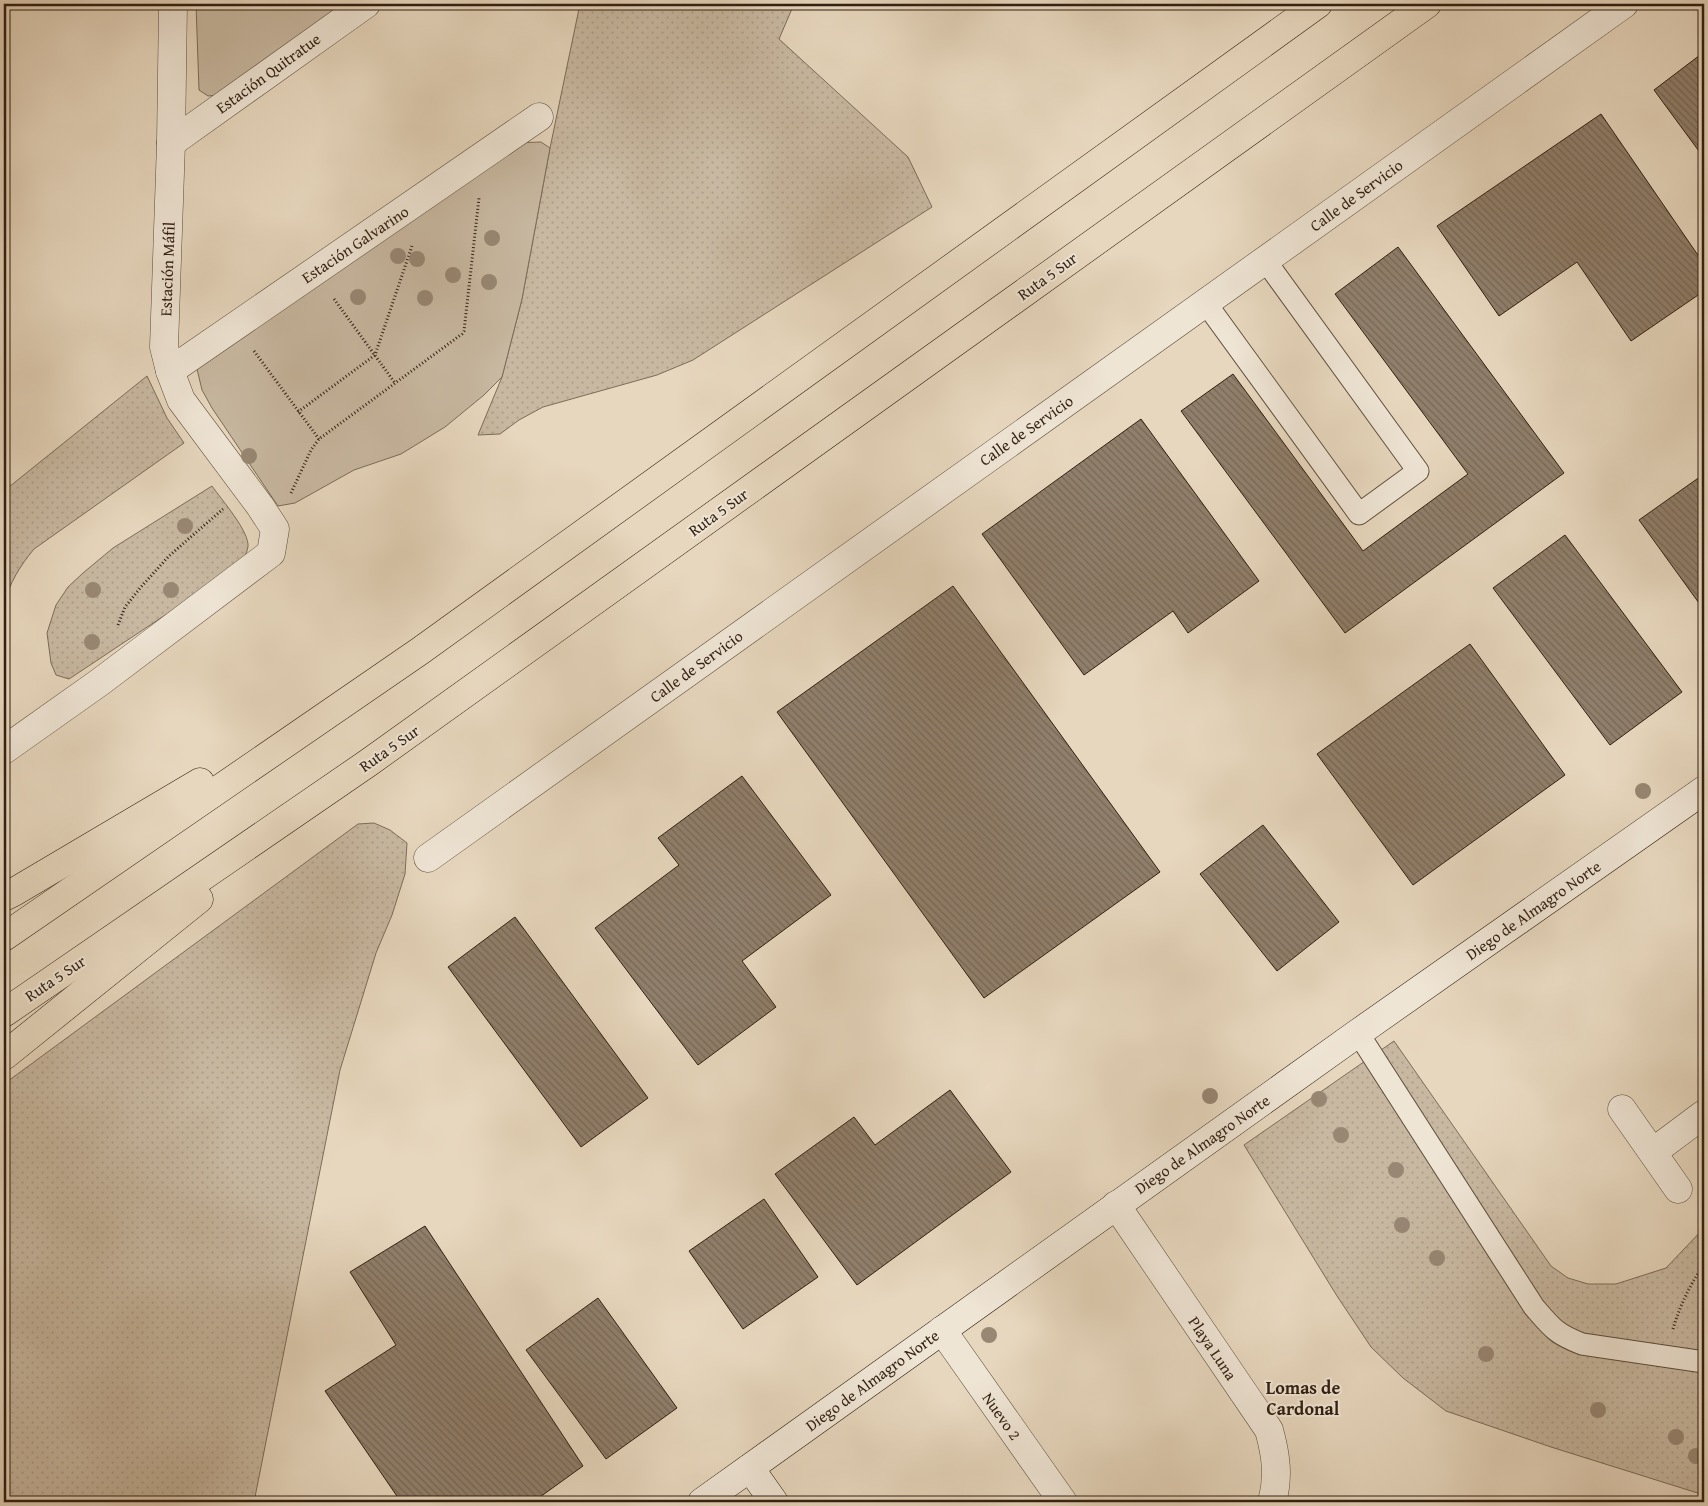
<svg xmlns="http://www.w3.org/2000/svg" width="1708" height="1506" viewBox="0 0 1708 1506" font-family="'Gentium Book Plus',serif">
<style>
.grass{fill:url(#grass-dots);stroke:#7c6c59}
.green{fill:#c8b8a1;stroke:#7c6c59}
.building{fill:url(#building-back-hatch);stroke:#311f11}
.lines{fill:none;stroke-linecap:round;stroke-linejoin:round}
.lane-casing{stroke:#5e4d3c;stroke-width:23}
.street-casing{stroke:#5e4d3c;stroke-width:29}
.secondary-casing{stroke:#311f11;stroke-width:29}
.highway-casing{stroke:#311f11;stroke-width:29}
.path{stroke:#311f11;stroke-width:3;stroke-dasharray:1 2.5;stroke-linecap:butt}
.lane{stroke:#efe5d5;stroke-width:21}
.street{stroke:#efe5d5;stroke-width:28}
.secondary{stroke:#efe5d5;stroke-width:28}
.highway{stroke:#e7d7be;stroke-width:28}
.tree{fill:#988773}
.labels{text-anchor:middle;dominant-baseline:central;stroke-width:4;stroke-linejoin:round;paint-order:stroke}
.street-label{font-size:16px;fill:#311f11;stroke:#efe5d5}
.neighbourhood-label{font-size:18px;font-weight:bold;fill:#311f11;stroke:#efe5d5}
</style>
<defs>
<pattern id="grass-dots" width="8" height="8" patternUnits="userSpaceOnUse" patternTransform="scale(1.25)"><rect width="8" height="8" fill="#c8b8a1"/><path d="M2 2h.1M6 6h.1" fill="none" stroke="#ac9e8a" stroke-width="1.8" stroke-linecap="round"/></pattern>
<pattern id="building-back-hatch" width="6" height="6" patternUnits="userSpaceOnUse" patternTransform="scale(1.25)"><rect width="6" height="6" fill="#907f6b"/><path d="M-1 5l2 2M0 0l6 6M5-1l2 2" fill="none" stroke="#766757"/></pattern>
</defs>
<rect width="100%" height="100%" fill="#e7d7be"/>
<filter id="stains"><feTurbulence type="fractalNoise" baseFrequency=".004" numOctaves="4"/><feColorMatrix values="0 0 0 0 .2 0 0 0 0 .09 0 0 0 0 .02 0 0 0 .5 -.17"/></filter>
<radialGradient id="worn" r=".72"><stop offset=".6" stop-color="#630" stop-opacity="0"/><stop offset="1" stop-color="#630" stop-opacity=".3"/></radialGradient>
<g class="grass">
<polygon points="580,4 794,4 779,39 908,157 932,207 693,360 657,375 543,407 519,420 500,434 478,435 502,377 522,299 550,148"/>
<path d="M147 376 167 418 184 443 34 549C20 566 10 582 4 604V491Z"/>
<path d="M212 486C221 499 250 532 248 547 247 554 242 560 239 566L69 679 56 675 51 663 47 633 56 605 68 587 83 573 113 548Z"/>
<polygon points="374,823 390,830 407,843 405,874 392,915 376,953 340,1070 254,1502 4,1502 4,1084 358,824"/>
<polygon points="1394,1041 1551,1266 1568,1278 1588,1284 1616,1284 1666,1268 1704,1228 1704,1495 1551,1447 1446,1411 1403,1378 1371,1347 1337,1296 1244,1145"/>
</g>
<g class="green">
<polygon points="196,4 346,4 219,95 208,96 199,90"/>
<polygon points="541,142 550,148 522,299 502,377 484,395 445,427 401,454 354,470 295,503 278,506 212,408 202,390 196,365 512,143"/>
</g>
<g class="building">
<polygon points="1704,52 1704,158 1654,90"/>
<polygon points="1601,114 1704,264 1704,291 1631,341 1577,262 1499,316 1437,226"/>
<polygon points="1398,247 1564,473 1345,633 1181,411 1233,374 1363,551 1468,474 1335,294"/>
<polygon points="1141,419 1259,581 1188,633 1173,611 1084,675 982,534"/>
<polygon points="1704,474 1704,610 1639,520"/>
<polygon points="1565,535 1682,692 1610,745 1493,588"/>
<polygon points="953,586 1160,872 984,998 777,712"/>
<polygon points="1470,644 1565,775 1413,885 1317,754"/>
<polygon points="742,776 831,895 742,961 776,1007 698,1065 595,928 679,865 658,838"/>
<polygon points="1263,825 1339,922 1277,971 1200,874"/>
<polygon points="515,917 648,1098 581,1147 448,967"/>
<polygon points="950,1090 1011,1172 857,1285 775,1174 854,1117 875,1145"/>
<polygon points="764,1199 818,1277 743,1329 689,1251"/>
<polygon points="425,1226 583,1466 533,1502 401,1502 325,1391 396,1345 350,1272"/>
<polygon points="598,1298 677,1408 606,1459 526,1350"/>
</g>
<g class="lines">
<defs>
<g id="lane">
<polyline points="1205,302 1359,514 1418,471 1265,260"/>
<path d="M1358 1033 1534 1307C1552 1328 1556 1334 1582 1344L1704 1362"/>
</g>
<g id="street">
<polyline points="171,143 366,4"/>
<polyline points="170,371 539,117"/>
<polyline points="4,750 100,682 271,553 275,529 260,506 181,400 170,371 164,347 171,143 173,4"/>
<polyline points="428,858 1624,4"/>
<polyline points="1622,1109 1678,1189"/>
<polyline points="1653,1152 1704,1114"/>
<path d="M1116 1205 1269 1430C1276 1455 1279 1477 1272 1502"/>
<polyline points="942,1330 1063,1502"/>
</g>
<g id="secondary">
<polyline points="750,1468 774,1502"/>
<polyline points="702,1502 1358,1033 1704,790"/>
</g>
<g id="highway">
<polyline points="4,897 14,892 200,782"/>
<polyline points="4,937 420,651 1318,4"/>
<polyline points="4,1013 368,763 1427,4"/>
<polyline points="4,1056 199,899"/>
</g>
</defs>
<use href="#lane" class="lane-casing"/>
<use href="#street" class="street-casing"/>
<use href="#secondary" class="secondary-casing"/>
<use href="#highway" class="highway-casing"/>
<g class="path">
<polyline points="334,299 395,383"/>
<polyline points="254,351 319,439"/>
<polyline points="298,412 375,355 412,246"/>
<polyline points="291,493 311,450 319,439 462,334 464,331 479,198"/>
<polyline points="118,625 125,607 141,587 169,556 223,509"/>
<path d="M1673 1329C1680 1305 1690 1285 1704 1264"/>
</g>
<use href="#lane" class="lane"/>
<use href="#street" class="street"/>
<use href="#secondary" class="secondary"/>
<use href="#highway" class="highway"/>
</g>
<g class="tree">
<circle cx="492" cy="238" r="8"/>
<circle cx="398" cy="256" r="8"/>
<circle cx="417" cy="259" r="8"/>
<circle cx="453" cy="275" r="8"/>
<circle cx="489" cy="282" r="8"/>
<circle cx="358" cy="297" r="8"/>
<circle cx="425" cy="298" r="8"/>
<circle cx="249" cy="456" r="8"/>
<circle cx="185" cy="526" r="8"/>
<circle cx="93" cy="590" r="8"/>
<circle cx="171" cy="590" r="8"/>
<circle cx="92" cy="642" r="8"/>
<circle cx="1643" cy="791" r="8"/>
<circle cx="1210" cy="1096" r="8"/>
<circle cx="1319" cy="1099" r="8"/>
<circle cx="1341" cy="1135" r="8"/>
<circle cx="1396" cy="1170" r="8"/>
<circle cx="1402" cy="1225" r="8"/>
<circle cx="1437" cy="1258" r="8"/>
<circle cx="989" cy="1335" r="8"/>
<circle cx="1486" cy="1354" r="8"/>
<circle cx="1598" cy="1410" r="8"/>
<circle cx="1676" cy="1437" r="8"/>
<circle cx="1696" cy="1456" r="8"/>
</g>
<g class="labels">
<g class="street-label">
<text transform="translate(268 73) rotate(-36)">Estación Quitratue</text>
<text transform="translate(1356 195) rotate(-36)">Calle de Servicio</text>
<text transform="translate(355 244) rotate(-34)">Estación Galvarino</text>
<text transform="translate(167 269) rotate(-88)">Estación Máfil</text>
<text transform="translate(1047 276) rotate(-36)">Ruta 5 Sur</text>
<text transform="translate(1026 430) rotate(-35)">Calle de Servicio</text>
<text transform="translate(718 512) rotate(-36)">Ruta 5 Sur</text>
<text transform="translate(696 666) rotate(-36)">Calle de Servicio</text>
<text transform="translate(389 748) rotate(-35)">Ruta 5 Sur</text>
<text transform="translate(1533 910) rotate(-35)">Diego de Almagro Norte</text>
<text transform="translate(55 978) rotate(-34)">Ruta 5 Sur</text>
<text transform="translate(1202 1144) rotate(-35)">Diego de Almagro Norte</text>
<text transform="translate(1213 1348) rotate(56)">Playa Luna</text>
<text transform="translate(872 1380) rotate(-36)">Diego de Almagro Norte</text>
<text transform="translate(1002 1416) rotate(55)">Nuevo 2</text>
</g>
<g class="neighbourhood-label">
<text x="1303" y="1387">Lomas de<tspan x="1303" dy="21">Cardonal</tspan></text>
</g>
</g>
<rect width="1708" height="1506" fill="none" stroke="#e7d7be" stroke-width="20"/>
<rect x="5" y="5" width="1698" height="1496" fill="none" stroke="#311f11" stroke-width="2.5"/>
<rect x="10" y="10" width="1688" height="1486" fill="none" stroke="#311f11"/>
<rect width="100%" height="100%" filter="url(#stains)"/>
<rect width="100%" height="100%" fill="url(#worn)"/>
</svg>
